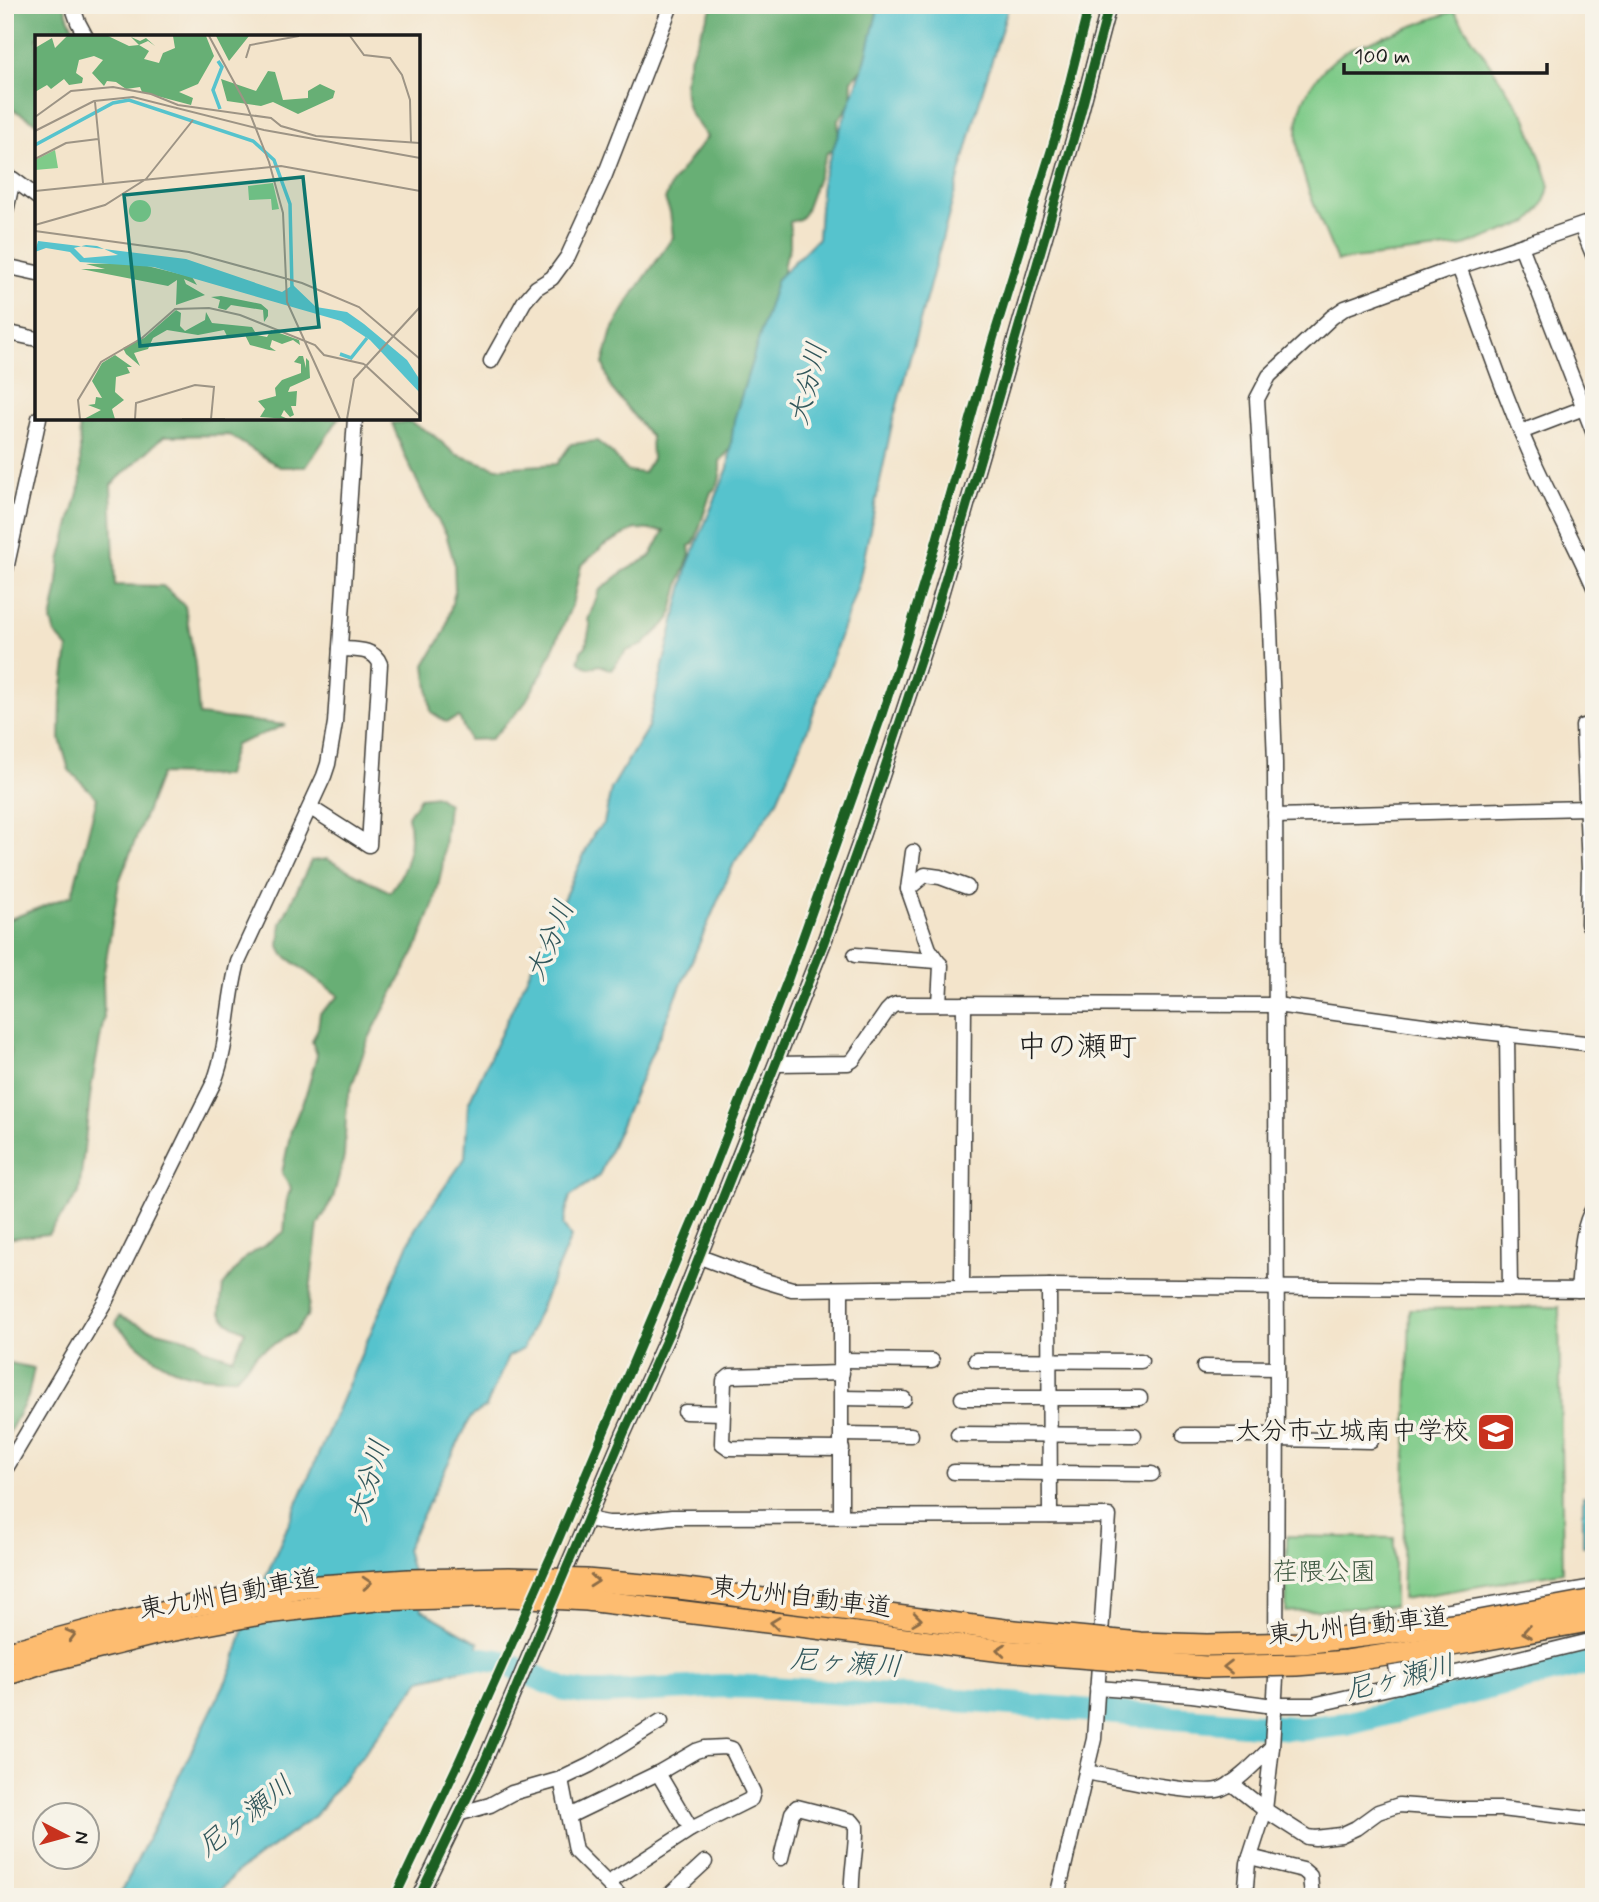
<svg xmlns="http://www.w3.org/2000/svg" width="1599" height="1902" viewBox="0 0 1599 1902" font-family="Mynerve,'Klee One',sans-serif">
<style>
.green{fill:#7fcb89;stroke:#4e7452;stroke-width:2}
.forest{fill:#67af75;stroke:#426648;stroke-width:2}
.water{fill:#56c3cd;stroke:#397074;stroke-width:2}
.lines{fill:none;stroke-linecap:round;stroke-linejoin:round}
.river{stroke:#56c3cd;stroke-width:24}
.minor-casing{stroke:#3c3a36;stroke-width:17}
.minor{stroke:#fff;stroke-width:14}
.highway-bridge-casing{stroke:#3c3a36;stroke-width:24;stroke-linecap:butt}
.highway-bridge{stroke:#fdbc70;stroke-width:21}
.cycleway-casing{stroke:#f7f3e8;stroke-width:13}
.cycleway{stroke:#1b5e20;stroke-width:9}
.oneway{stroke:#8c6c46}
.labels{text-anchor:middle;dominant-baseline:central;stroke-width:7;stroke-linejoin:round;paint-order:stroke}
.poi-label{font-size:26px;fill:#1c1c1c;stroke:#f7f3e8;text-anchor:end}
.park-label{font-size:26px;fill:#3f5942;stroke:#f7f3e8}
.street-label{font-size:26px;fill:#1c1c1c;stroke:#f7f3e8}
.water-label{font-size:28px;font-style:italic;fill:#30565a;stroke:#f7f3e8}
.quarter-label{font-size:30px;fill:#1c1c1c;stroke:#f7f3e8}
.inset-river{fill:none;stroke:#56c3cd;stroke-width:3.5}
.inset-road{fill:none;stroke:#9d9485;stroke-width:2}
.view{fill:#0f766e;fill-opacity:0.15;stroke:#0f766e;stroke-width:3.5}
.inset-edge{fill:none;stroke:#1c1c1c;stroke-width:3.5}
</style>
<rect width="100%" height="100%" fill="#f7f3e8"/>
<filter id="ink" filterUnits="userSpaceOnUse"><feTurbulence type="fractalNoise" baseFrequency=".0143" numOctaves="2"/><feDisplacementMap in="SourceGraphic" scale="14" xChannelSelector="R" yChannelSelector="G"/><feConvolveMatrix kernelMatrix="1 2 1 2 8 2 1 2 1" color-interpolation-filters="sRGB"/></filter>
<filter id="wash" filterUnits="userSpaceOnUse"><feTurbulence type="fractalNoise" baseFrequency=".00686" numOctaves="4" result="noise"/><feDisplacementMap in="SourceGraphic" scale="28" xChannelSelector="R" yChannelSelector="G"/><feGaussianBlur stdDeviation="1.57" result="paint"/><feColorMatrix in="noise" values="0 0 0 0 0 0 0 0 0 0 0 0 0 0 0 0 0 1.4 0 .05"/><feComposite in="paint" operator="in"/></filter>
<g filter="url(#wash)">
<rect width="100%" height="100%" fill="#f3e4cb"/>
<g class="green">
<path d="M1454 11 1526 118 1549 182C1549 196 1539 213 1529 222L1464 246 1337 261C1307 184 1260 110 1347 50Z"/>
<polygon points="1559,1307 1563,1572 1402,1599 1410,1309"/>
<polygon points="1287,1536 1394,1538 1394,1606 1286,1612"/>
</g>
<g class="forest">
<polygon points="5,5 64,5 69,19 78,37 37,37 37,123 5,105"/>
<path d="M713 5H881L866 64 852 80 851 103 838 120 839 140 836 149 827 153 805 213 800 219 790 222V247L784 263 778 309 733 446 720 461C720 474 722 484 711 492L696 538 693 544 689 546 690 554 680 581 670 619 643 645 626 651 611 670 600 665 589 668 582 664 579 660 581 651 586 646 590 626 588 620 599 591 624 571 650 557 664 531 635 529 603 546 581 566 572 605 543 672 523 706 491 739 469 740 459 717 446 722 431 712 425 665 445 631 455 591 454 562 446 534 426 500 405 456 392 423 410 422 431 433 455 454 497 468 557 464 571 444 597 441 612 453 627 471 644 473 652 459 651 437 611 388 603 364 612 330 630 299 673 237 670 212 665 200 671 184 707 137C702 130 696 122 691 115 672 80 699 37 713 5Z"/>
<polygon points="79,418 339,418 306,467 280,467 229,435 164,436 111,485 115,585 163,586 185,606 195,664 199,715 286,725 235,745 226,776 161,774 119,882 103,978 104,1018 91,1089 79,1193 48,1234 5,1239 5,1075 11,1051 5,1036 5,921 72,895 97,798 69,770 60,739 61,701 68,648 55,634 51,621 57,591 60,561 81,481"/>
<path d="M437 796 448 804 442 869 434 903 417 947 368 1040 347 1100 344 1157 333 1198 318 1225 307 1317 294 1333 259 1352 236 1377C180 1382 154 1363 116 1324L119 1316 149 1329 197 1341 204 1349 233 1358 245 1331 227 1322 220 1312 223 1286 244 1259 284 1232C286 1218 284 1201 291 1189L282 1173 291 1130 307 1091 317 1055 312 1041 318 1028 320 1013 339 996 284 955 279 946 281 923 311 861 327 859 390 892C409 867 413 846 408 816L420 798Z"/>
<polygon points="5,1362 34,1368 28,1397 5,1440"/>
</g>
<g class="water">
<polygon points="879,5 1009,5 981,96 892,424 859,582 807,731 776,803 734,863 599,1176 570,1196 563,1225 571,1237 523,1349 508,1357 486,1407 471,1417 406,1549 422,1610 479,1643 470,1668 421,1680 315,1816 237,1872 214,1897 119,1897 233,1667 243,1630 415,1229 465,1158 468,1104 594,833 604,823 611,789 648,727 688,564 728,468 734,420 777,279 818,238 822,179 865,61"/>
<rect x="1583" y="1496" width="11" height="50"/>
</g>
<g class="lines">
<polyline class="river" points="442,1656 454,1656 499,1661 566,1690 584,1693 604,1693 723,1686 754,1687 988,1702 1303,1729 1346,1724 1594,1661"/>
</g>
</g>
<g filter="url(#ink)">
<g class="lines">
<defs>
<g id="minor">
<polyline points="72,5 78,22 86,37"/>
<polyline points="5,216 13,179 37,197"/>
<polyline points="1581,226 1594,257"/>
<polyline points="1521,246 1594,434"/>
<polyline points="5,266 37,273"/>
<path d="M1459 267C1484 333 1506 402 1536 466 1555 507 1576 546 1594 587"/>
<polyline points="5,332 37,339"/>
<polyline points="491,361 524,302 536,288 552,278 568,256 605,175 671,5"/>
<polyline points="1521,432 1594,404"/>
<polyline points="5,574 39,418"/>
<polyline points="1583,726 1589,869 1588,924"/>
<path d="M311 808 369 845 380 664C374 648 356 650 340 649"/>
<polyline points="1275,816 1587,808"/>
<polyline points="913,852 908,889 929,949 937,961"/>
<polyline points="908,889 925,875 940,877 967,887"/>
<polyline points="855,955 937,961 941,965 939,1004"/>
<polyline points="1507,1034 1510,1290"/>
<polyline points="777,1064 848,1063 853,1060 887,1011 892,1006 897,1004 1276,1005 1438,1027 1594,1044"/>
<polyline points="700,1257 762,1280 792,1289 1049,1286 1594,1290"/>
<polyline points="1049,1286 1050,1516"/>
<polyline points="962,1287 964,1004"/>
<polyline points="841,1289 841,1516"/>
<path d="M1578 1290C1581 1265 1580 1228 1594 1207"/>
<polyline points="842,1360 932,1361"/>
<polyline points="976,1360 1141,1361"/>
<polyline points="1204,1367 1277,1368"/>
<polyline points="842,1373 730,1376 724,1381 722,1443 729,1448 842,1449"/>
<polyline points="842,1398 904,1399"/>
<polyline points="962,1398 1140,1398"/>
<polyline points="685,1412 723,1413"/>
<polyline points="842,1434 911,1435"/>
<polyline points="958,1434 1134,1435"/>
<polyline points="1184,1435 1277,1435"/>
<polyline points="1277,1439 1371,1441"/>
<path d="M5 1470 106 1300 214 1082C229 1043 227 1002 238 962L324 776 328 764 335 723 355 418"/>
<polyline points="954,1472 1152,1474"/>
<path d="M587 1519 608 1523H621L672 1517 1109 1516 1094 1739 1086 1772C1113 1777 1200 1797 1221 1789 1238 1782 1258 1760 1272 1747"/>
<polyline points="1400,1686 1390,1635 1393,1626 1402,1619 1594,1587"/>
<polyline points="1097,1688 1192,1695 1266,1705 1313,1705 1478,1668 1594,1640"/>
<polyline points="658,1773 691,1829"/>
<polyline points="1231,1783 1265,1810 1307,1837 1315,1838 1341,1835 1356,1828 1378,1812 1399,1805 1456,1809 1502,1809 1594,1820"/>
<polyline points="461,1813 490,1805 512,1793 561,1779"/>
<polyline points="569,1816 658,1773 696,1751 705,1748 725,1747 732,1749 753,1792 751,1799 691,1829 608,1883"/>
<polyline points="1250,1857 1303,1870 1310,1876 1312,1897"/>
<path d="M781 1858 792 1813 797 1807 852 1821 856 1826C857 1850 850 1873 852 1897"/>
<polyline points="419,1897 483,1765 623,1435 669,1333 824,942 862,836 933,622 1078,123 1109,5"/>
<polyline points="621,1897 575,1851 561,1779 590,1765 661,1721"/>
<polyline points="667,1897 705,1862"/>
<polyline points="1057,1897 1086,1772"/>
<polyline points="1245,1897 1248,1863 1265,1810 1272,1747 1276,1678 1277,1368 1275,763 1269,601 1257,399 1269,376 1332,317 1345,308 1446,271 1594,221"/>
</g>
</defs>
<use href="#minor" class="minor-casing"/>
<use href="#minor" class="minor"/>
<defs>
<g id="highway-bridge">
<polyline points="5,1653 91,1630 191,1606 304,1587 409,1580 509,1578 586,1580 679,1588 1005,1630 1140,1643 1207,1645 1302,1643 1346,1638 1469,1623 1594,1600"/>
<polyline points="5,1675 47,1661 159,1633 266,1613 376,1600 509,1596 587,1600 1003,1651 1205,1667 1296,1665 1347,1661 1471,1642 1594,1620"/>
</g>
</defs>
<use href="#highway-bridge" class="highway-bridge-casing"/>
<use href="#highway-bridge" class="highway-bridge"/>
<defs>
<g id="cycleway">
<polyline points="395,1897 458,1764 556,1545 700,1204 788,979 880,720 902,654 933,553 993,339 1058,128 1089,5"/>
<polyline points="419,1897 483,1765 623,1435 669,1333 824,942 862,836 933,622 1078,123 1109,5"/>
</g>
</defs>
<use href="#cycleway" class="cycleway-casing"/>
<use href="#cycleway" class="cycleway"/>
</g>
<defs><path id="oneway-chevron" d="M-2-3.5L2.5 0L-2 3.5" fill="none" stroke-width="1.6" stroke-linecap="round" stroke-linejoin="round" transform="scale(1.75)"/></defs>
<g class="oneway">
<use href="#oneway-chevron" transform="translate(594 1581) rotate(5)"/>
<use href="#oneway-chevron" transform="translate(367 1583) rotate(-4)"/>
<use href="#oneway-chevron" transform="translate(917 1619) rotate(7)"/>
<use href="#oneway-chevron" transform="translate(775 1623) rotate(-173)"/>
<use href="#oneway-chevron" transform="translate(1527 1632) rotate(170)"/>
<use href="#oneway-chevron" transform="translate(71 1635) rotate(-15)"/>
<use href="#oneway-chevron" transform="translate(1001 1650) rotate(-174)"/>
<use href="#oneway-chevron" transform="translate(1228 1667) rotate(-180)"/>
</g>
</g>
<defs>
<symbol id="school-square" viewBox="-11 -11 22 22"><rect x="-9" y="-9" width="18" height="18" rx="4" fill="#c8321e" stroke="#f7f3e8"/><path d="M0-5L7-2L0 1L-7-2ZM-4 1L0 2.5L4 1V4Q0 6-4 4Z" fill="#fff"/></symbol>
</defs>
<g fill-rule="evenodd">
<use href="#school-square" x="1474" y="1410" width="44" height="44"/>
</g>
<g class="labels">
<g class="poi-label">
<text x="1469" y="1432">大分市立城南中学校</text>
</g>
<g class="park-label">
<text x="1324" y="1573">荏隈公園</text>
</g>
<g class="street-label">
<text transform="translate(229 1595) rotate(-10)">東九州自動車道</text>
<text transform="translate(801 1598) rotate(7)">東九州自動車道</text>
<text transform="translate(1358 1627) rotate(-6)">東九州自動車道</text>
</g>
<g class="water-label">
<text transform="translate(809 384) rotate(-76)">大分川</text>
<text transform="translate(551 941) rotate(-67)">大分川</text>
<text transform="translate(370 1481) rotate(-73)">大分川</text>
<text transform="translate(846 1664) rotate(4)">尼ヶ瀬川</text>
<text transform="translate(1400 1679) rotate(-14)">尼ヶ瀬川</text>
<text transform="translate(246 1817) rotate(-38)">尼ヶ瀬川</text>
</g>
<g class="quarter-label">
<text x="1077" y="1047">中の瀬町</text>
</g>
</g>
<g transform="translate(35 35)">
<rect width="385" height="385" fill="#f3e4cb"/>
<path d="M20 115 23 133 0 135V125ZM238 148 244 174 237 175 236 164 214 165 213 151ZM94 176a11 11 0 1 1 22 0a11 11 0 1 1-22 0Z" fill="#7fcb89"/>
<path d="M32 1H73L94 11 104 10 96 2 105 6 111 3 120 11 113 6 104 10 114 16 109 24 124 28 128 18 140 13 138 1H171L179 21 163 49 144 57 158 63 156 70 107 57 105 52 91 54 81 47 72 46 69 51 57 38 68 25 59 21 44 25 41 38 48 43 47 48 34 50 29 44 16 54 12 50 0 57V13L17 3 20 13ZM181 1H214L194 26ZM233 36 240 37 248 65 273 63V56L285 49 300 56 298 63 263 79 238 67 226 71 192 66 186 44 221 56ZM100 228 157 242 162 250 149 244 151 249 170 260 141 270 142 245 133 251 46 234H70L51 229ZM186 261 226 269 233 275V281L229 287 228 275 196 270 191 275 183 273 185 265 176 262ZM141 275 146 278 145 291 150 296 170 285 171 277 177 288 217 292 222 300 232 302 236 295 264 305 265 310 258 305 247 309 237 305 235 312 241 316 234 315 215 310 210 300 193 303 189 295 163 300 132 295 118 303 113 314 99 318 105 331 91 319 88 313 109 303ZM80 320 97 332H92L95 338 81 342 80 357 89 365 77 374 80 384H49L66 375 53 370 60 369 61 362 67 363 57 346 67 328ZM264 321H268L271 333V323L274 326 275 343 255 352 253 357 262 356 261 371H256L259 380 255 382 249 375 246 381 253 384 225 382 230 374 223 366 241 361 240 353 247 345 266 338V329L259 327Z" fill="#67af75"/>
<path d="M3 206 151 224 247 257 258 250 281 272 312 277 329 289 372 325 385 345V358L335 305 306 286 119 232 45 227 35 217 11 213 0 217ZM51 210 62 211 83 220 49 223 39 213Z" fill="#56c3cd" fill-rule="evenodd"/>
<path class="inset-river" d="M183 26 187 32 178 55 185 74M0 110 78 68 94 65 218 106 239 125 255 169 257 254M305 319 316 323 332 303"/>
<path class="inset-road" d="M174 1 212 71 234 127 248 178 252 267 305 384M315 1 329 20 355 23 367 40 375 65 376 107M211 23 215 10 264 1M60 67 68 148M0 82 36 56 78 52 116 59 143 70 236 83 246 91 281 101 385 108M0 96 59 66 98 62 229 95 385 123M0 124 31 108 63 104M111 144 158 85M0 156 246 131 385 156M0 190 70 170 111 144M0 196 154 217 267 248 324 272 385 324M329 329 385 381M45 384 43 365 66 327 107 303 140 274 174 273 205 280 280 310 289 320 329 329M100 384 101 368 160 350 179 352 176 384M147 384H190M312 384 319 344 385 272"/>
<path class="view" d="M268 142 284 292 105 311 89 160Z"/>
<rect width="385" height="385" class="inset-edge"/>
</g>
<rect width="1599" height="1902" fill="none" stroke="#f7f3e8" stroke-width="28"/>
<g transform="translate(66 1836) rotate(96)"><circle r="33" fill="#f7f3e8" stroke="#9f9d96" stroke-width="2"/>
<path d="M0-5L12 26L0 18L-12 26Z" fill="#c8321e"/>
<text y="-10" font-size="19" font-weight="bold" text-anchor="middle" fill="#1c1c1c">N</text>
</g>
<path d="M1344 63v10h203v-10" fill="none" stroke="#1c1c1c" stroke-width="3.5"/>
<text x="1354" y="63" font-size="21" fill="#1c1c1c" stroke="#f7f3e8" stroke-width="5" paint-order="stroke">100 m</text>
</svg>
